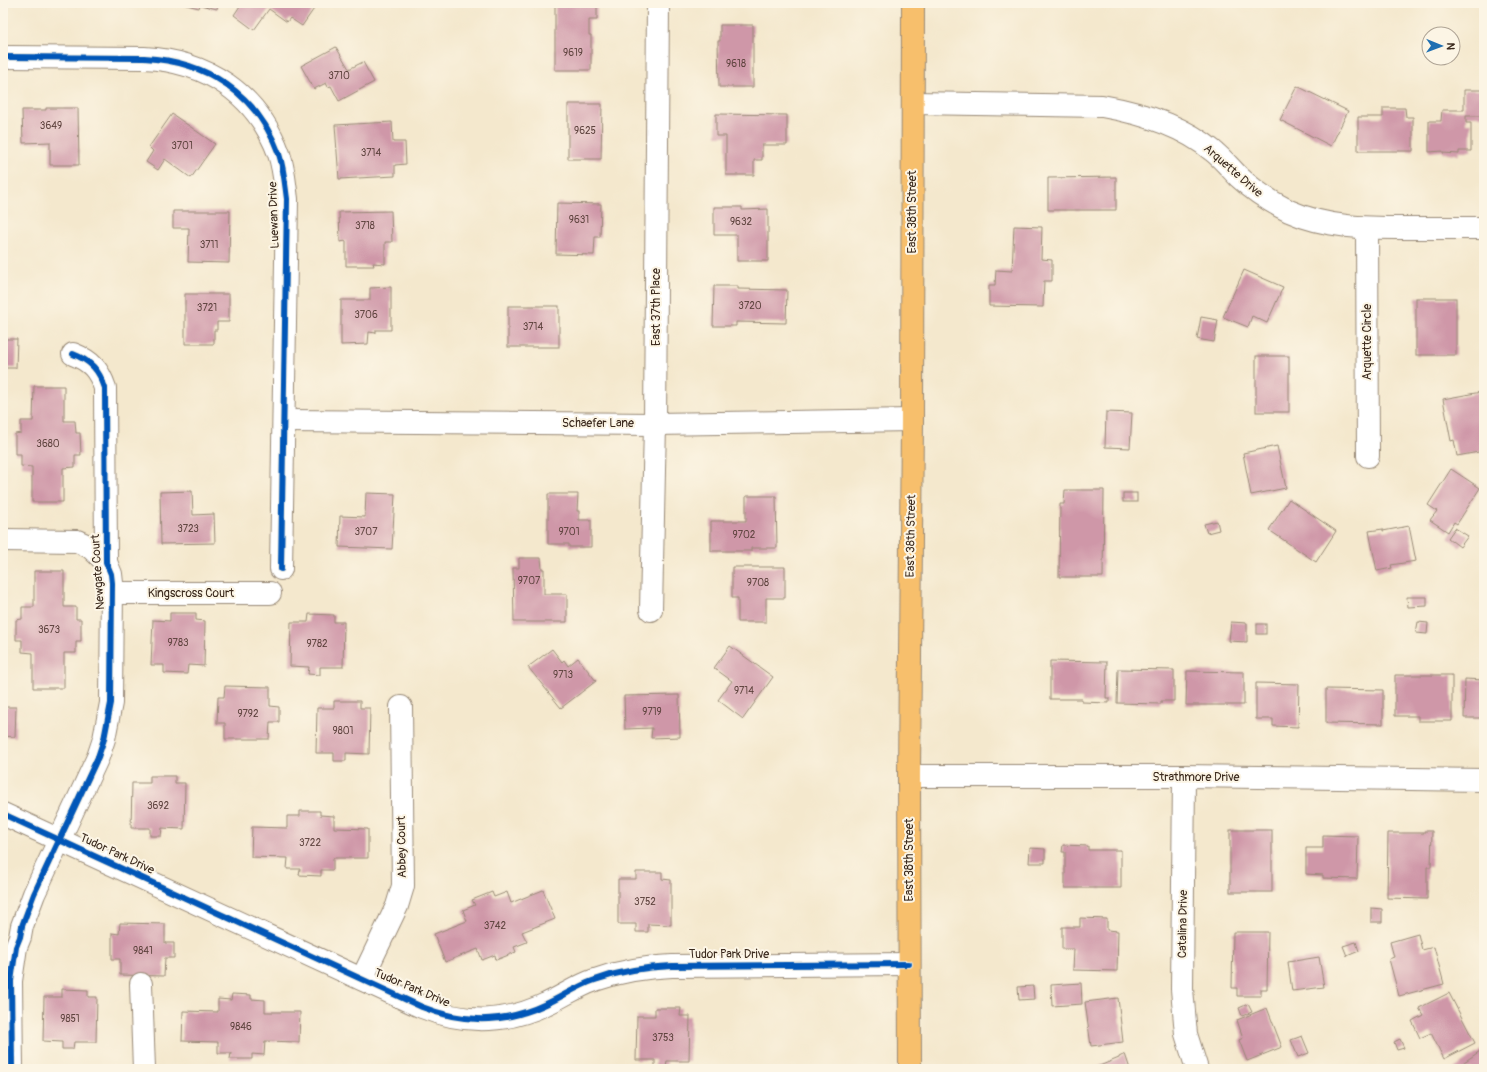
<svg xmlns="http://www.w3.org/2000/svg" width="1487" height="1072" viewBox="0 0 1487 1072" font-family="Pangolin,sans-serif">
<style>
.building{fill:#cf97a8}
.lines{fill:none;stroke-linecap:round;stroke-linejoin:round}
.minor-casing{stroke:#988976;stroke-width:24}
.major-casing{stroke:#988976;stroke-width:24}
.minor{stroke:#fff;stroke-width:22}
.major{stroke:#f7bf6c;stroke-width:22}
.cycleway-casing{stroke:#fcf5e5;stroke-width:8}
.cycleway{stroke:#0057b8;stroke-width:6}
.labels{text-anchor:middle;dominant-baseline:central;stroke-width:4;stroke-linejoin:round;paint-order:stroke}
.number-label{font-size:10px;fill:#604540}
.street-label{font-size:12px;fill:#3b2a1e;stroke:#fcf5e5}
</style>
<rect width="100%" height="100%" fill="#fcf5e5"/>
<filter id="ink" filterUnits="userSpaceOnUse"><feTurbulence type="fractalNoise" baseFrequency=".025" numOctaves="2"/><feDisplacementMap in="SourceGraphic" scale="8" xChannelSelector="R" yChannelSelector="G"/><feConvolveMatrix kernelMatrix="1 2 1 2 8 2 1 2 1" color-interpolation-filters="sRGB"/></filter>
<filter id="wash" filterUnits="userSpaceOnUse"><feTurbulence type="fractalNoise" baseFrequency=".012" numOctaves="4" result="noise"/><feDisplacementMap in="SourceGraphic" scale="16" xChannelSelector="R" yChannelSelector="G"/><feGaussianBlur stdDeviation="0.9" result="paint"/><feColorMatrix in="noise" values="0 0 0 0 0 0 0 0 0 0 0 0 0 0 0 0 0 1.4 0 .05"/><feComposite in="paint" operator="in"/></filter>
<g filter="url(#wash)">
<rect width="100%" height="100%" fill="#f4e8cd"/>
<g id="blocks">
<g class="building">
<polygon points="178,3 218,3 217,9 200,5 199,8"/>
<polygon points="242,3 318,3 302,26 290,18 287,22 269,9 254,30 234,15"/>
<polygon points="555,3 597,3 597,20 589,20 589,35 591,35 591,70 555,70"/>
<polygon points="720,25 753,25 753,87 719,87 718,41 720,41"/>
<polygon points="336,47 349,69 363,62 374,82 339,101 331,86 328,87 326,83 314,89 301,66"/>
<polygon points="1297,86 1348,111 1331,146 1280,120"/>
<polygon points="1464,90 1483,90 1483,116 1466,116 1466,123 1471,123 1471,151 1459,151 1459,154 1443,153 1443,151 1429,152 1429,121 1441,121 1442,110 1464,110"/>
<polygon points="568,104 602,104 601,159 568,159"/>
<polygon points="46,108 78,108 79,165 50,165 50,142 23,143 22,110 46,110"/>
<polygon points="1383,108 1405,108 1406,117 1413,117 1413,151 1358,151 1358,117 1383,117"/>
<polygon points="172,114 215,144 191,178 165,159 158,170 146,162 153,151 149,147"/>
<polygon points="716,114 787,115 787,145 762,145 762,160 754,160 754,175 726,175 726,136 716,136"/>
<polygon points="392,122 393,142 405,142 406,164 395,165 395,176 339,179 335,125"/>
<polygon points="1116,177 1116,210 1048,210 1048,178"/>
<polygon points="557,203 601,204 600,237 595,237 594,255 556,254"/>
<polygon points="714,207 742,207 742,210 768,209 768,261 737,261 737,235 714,235"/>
<polygon points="173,211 230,211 229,263 188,262 189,228 173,228"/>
<polygon points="391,211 392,242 385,242 385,264 373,263 374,266 346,266 346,241 340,242 339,212"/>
<polygon points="1014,226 1042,227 1041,259 1052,260 1052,281 1044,281 1043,307 989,306 989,285 995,285 996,270 1012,271"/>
<polygon points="1244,270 1283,287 1267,323 1252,316 1248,327 1223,317"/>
<polygon points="714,286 738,286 738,289 787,290 786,323 736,322 736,326 713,326"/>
<polygon points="391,287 391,330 376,330 376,333 369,332 368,344 341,345 341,300 370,300 370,288"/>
<polygon points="185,294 229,294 229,322 217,322 217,330 214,330 214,344 185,344"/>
<rect x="1416" y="298" width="40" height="57"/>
<rect x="508" y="306" width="51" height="41"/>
<polygon points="1201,317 1218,320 1214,342 1197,339"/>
<polygon points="3,339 17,339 16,368 3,368"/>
<rect x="1256" y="356" width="33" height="56"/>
<polygon points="34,386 64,386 64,421 75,421 76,433 80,433 81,455 75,455 75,467 63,468 63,502 32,502 32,467 21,466 21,454 15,454 15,434 21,433 21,421 33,421"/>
<polygon points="1481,392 1483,401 1484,401 1484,451 1457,456 1454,440 1451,441 1443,399"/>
<polygon points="1106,412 1132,413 1130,448 1105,447"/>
<polygon points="1277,446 1286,488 1251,495 1243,453"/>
<polygon points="1451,469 1480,488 1457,524 1454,522 1448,532 1430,520 1437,511 1428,505"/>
<polygon points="1065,490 1104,490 1103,577 1059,577 1060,504 1064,504"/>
<polygon points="192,491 193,515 214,514 215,543 161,544 160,492"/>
<polygon points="366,493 395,494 392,549 339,547 340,516 365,517"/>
<rect x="1123" y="493" width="14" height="9"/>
<polygon points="548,494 578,494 577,511 579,511 579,520 591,520 591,547 569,547 569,544 548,544"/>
<polygon points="746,496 776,496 777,548 751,548 751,551 711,551 711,521 746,521"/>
<polygon points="1289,499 1336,531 1316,562 1269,530"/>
<polygon points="1217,521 1219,530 1207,533 1204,524"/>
<polygon points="1409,526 1416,561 1391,565 1392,568 1377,571 1369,531 1383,529 1383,531"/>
<polygon points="1455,528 1468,536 1460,547 1448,538"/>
<polygon points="519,558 541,558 542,569 544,569 544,594 567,594 567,622 514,622 513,568 519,568"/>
<polygon points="732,567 785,567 785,598 766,598 766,622 738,622 738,598 732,598"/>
<polygon points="34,571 64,571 64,607 76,607 76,619 81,619 81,641 76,641 76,653 64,653 64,688 33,688 33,653 22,652 22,640 16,640 16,620 22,619 22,607 34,607"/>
<polygon points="1407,597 1427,597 1427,606 1408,607"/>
<polygon points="170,613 196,613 196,620 205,621 204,666 188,665 187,674 164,673 164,665 151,665 153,620 170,621"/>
<polygon points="309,614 334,615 334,622 344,622 343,667 320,667 320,675 308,674 309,667 290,666 291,622 308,622"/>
<polygon points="1231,622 1247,623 1247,642 1229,641"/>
<polygon points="1418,622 1428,623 1427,634 1416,633"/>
<rect x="1257" y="624" width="9" height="10"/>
<polygon points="730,646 773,677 743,719 718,700 732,681 714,668"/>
<polygon points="552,649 562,662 564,660 568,666 578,658 596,681 561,708 528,667"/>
<polygon points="1050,661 1107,662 1106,698 1109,698 1109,703 1082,702 1082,699 1050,699"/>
<polygon points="1118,669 1174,670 1174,701 1161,701 1161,704 1117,703"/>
<polygon points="1187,671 1244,672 1244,705 1186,705"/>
<polygon points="1395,675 1452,675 1452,721 1418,721 1418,716 1395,716"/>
<polygon points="1465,679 1484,680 1484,718 1464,718"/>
<polygon points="1256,683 1299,684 1298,727 1273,726 1273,719 1256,719"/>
<polygon points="225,686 270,687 270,706 279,707 279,722 270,722 269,739 225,739 225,723 217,723 218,697 224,697"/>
<polygon points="1326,689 1383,690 1383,724 1326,723"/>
<polygon points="679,695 680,737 651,738 652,728 625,729 624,696"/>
<polygon points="334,701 360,701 360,708 370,708 369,754 346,753 346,761 334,761 334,753 316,753 317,708 334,708"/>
<polygon points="3,707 16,707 15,737 3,736"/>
<polygon points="150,776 175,776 175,783 185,783 184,829 162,828 161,836 150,836 150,828 131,828 132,783 150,783"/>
<polygon points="300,811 320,811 320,815 334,816 334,828 368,829 368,858 333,858 333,870 321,870 321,876 299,875 300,869 287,869 288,858 251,857 252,827 287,828 287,816 300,816"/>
<rect x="1230" y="830" width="42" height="62"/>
<polygon points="1424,831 1432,831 1431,867 1427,867 1427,899 1387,898 1388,833 1424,833"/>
<polygon points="1323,835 1358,836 1357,879 1323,878 1323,875 1306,874 1306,848 1323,848"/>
<polygon points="1063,845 1088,846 1088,850 1121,850 1121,888 1065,888 1065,852 1062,852"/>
<polygon points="1030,848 1045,849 1045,863 1029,863"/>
<polygon points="636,872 662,872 662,879 671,880 671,925 648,924 648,932 636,932 636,924 618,924 618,879 636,879"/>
<polygon points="543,890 555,919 522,932 527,942 514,947 516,952 496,960 495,955 482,960 478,949 445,962 434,934 467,921 463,910 475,905 472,900 492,892 494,897 507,892 511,903"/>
<polygon points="1371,908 1382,909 1382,922 1371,922"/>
<polygon points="1080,918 1107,919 1107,930 1118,931 1117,971 1073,970 1074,949 1062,949 1062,927 1080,927"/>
<polygon points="120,923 165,924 165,943 174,943 174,958 165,958 164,976 120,975 120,959 112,959 112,933 119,934"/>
<polygon points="1233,932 1268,932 1267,989 1261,989 1261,996 1237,996 1237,988 1232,988"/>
<polygon points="1418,934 1422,950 1434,947 1444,984 1399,996 1389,959 1394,957 1390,942"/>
<polygon points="1356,942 1359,951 1347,956 1343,946"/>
<polygon points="1319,957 1324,987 1292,991 1288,962"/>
<polygon points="1081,983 1082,1004 1052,1006 1051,985"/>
<polygon points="1033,986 1034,999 1019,1000 1018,987"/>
<polygon points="62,989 88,990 88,997 97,997 96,1042 74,1042 73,1049 62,1049 62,1042 43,1041 44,997 62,997"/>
<polygon points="1449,993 1475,1043 1444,1059 1431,1033 1420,1038 1412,1021 1423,1015 1419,1008"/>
<polygon points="232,994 251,995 251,999 265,1000 265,1012 300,1012 299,1042 265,1041 264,1055 252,1054 252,1059 230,1059 231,1053 218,1053 218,1042 182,1041 183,1011 218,1012 218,999 231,1000"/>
<polygon points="1118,998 1123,1042 1091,1046 1085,1002"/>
<polygon points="1248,1004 1252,1012 1242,1016 1239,1008"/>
<polygon points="655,1008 681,1008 680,1016 690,1016 689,1061 667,1061 666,1068 655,1068 655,1060 636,1060 637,1016 655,1016"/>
<polygon points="1267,1008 1282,1047 1247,1061 1239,1040 1243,1038 1237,1020"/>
<polygon points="1302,1036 1309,1053 1298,1057 1291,1040"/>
<polygon points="1400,1039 1404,1048 1397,1050 1394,1042"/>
<polygon points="1483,1049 1484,1069 1454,1069"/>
<polygon points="1125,1054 1130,1069 1092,1069 1119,1058 1119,1057"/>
</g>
</g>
</g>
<g filter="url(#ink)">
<use href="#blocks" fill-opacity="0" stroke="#988976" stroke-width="1"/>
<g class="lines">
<defs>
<g id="minor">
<path d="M3 57 144 58C207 61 257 94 279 154 284 169 285 185 287 199L281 569"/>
<path d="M913 103 1102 106C1142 113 1182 125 1213 151 1223 159 1231 169 1239 177 1254 191 1271 202 1289 211 1327 228 1365 228 1405 228 1431 228 1458 228 1484 228"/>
<polyline points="1367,228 1368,456"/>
<polyline points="284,421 655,424 912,420"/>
<polyline points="3,540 77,541 90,547 106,562"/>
<polyline points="112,593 270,593"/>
<polyline points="651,610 655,424 658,3"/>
<polyline points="909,776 1184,776 1484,780"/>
<polyline points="1184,776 1182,989 1186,1034 1197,1069"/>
<path d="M3 814 422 1007C464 1024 504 1024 546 1004 562 997 577 986 595 980 620 971 645 967 672 966L909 964"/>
<polyline points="362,979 397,906 403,886 401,707"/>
<polyline points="141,984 144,1069"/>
<path d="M12 1069 11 981 16 947 20 937 22 926 34 894 98 757 104 739 111 703 112 583 111 574 106 562 105 388C99 370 91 361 73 354"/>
</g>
<polyline id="major" points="910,1069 909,776 912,420 913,3"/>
</defs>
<use href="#minor" class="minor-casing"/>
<use href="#major" class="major-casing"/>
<use href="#minor" class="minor"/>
<use href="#major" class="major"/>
<defs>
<g id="cycleway">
<path d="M3 57 144 58C207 61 257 94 279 154 284 169 285 185 287 199L281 569"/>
<path d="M3 814 422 1007C464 1024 504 1024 546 1004 562 997 577 986 595 980 620 971 645 967 672 966L909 964"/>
<path d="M12 1069 11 981 16 947 20 937 22 926 34 894 98 757 104 739 111 703 112 583 111 574 106 562 105 388C99 370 91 361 73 354"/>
</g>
</defs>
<use href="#cycleway" class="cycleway-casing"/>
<use href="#cycleway" class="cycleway"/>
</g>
</g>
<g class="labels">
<g class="number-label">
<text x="573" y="53">9619</text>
<text x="736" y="64">9618</text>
<text x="339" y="76">3710</text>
<text x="51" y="126">3649</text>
<text x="585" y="131">9625</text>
<text x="182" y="146">3701</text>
<text x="371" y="153">3714</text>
<text x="579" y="220">9631</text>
<text x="741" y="222">9632</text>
<text x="365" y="226">3718</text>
<text x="209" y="245">3711</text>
<text x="750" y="306">3720</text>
<text x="207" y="308">3721</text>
<text x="366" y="315">3706</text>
<text x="533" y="327">3714</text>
<text x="48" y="444">3680</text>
<text x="188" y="529">3723</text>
<text x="366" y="532">3707</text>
<text x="569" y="532">9701</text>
<text x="744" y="535">9702</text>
<text x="529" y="581">9707</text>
<text x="758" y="583">9708</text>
<text x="49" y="630">3673</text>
<text x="178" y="643">9783</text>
<text x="317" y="644">9782</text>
<text x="563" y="675">9713</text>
<text x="744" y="691">9714</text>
<text x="652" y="712">9719</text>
<text x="248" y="714">9792</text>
<text x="343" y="731">9801</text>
<text x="158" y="806">3692</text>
<text x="310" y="843">3722</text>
<text x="645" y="902">3752</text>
<text x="495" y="926">3742</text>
<text x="143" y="951">9841</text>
<text x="70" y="1019">9851</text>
<text x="241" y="1027">9846</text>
<text x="663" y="1038">3753</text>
</g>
<g class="street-label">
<text transform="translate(1233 171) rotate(41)">Arquette Drive</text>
<text transform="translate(912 212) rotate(-90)">East 38th Street</text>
<text transform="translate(274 215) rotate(-92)">Luewan Drive</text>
<text transform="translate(656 307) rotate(-90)">East 37th Place</text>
<text transform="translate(1367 342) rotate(-90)">Arquette Circle</text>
<text x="598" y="423">Schaefer Lane</text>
<text transform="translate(911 536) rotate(-89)">East 38th Street</text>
<text transform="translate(98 572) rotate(-94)">Newgate Court</text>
<text x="191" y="593">Kingscross Court</text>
<text x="1196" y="777">Strathmore Drive</text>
<text transform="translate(402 847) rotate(-91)">Abbey Court</text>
<text transform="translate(117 854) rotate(25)">Tudor Park Drive</text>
<text transform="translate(909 860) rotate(-90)">East 38th Street</text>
<text transform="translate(1183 924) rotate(-89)">Catalina Drive</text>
<text x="729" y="954">Tudor Park Drive</text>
<text transform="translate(412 988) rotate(23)">Tudor Park Drive</text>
</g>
</g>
<rect width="1487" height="1072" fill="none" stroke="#fcf5e5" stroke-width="16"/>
<g transform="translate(1441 46) rotate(91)"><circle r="19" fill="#fcf5e5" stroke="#afa495"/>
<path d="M0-3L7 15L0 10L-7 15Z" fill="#1f6fb2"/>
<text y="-6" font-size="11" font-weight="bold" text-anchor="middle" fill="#3b2a1e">N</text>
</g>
</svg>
